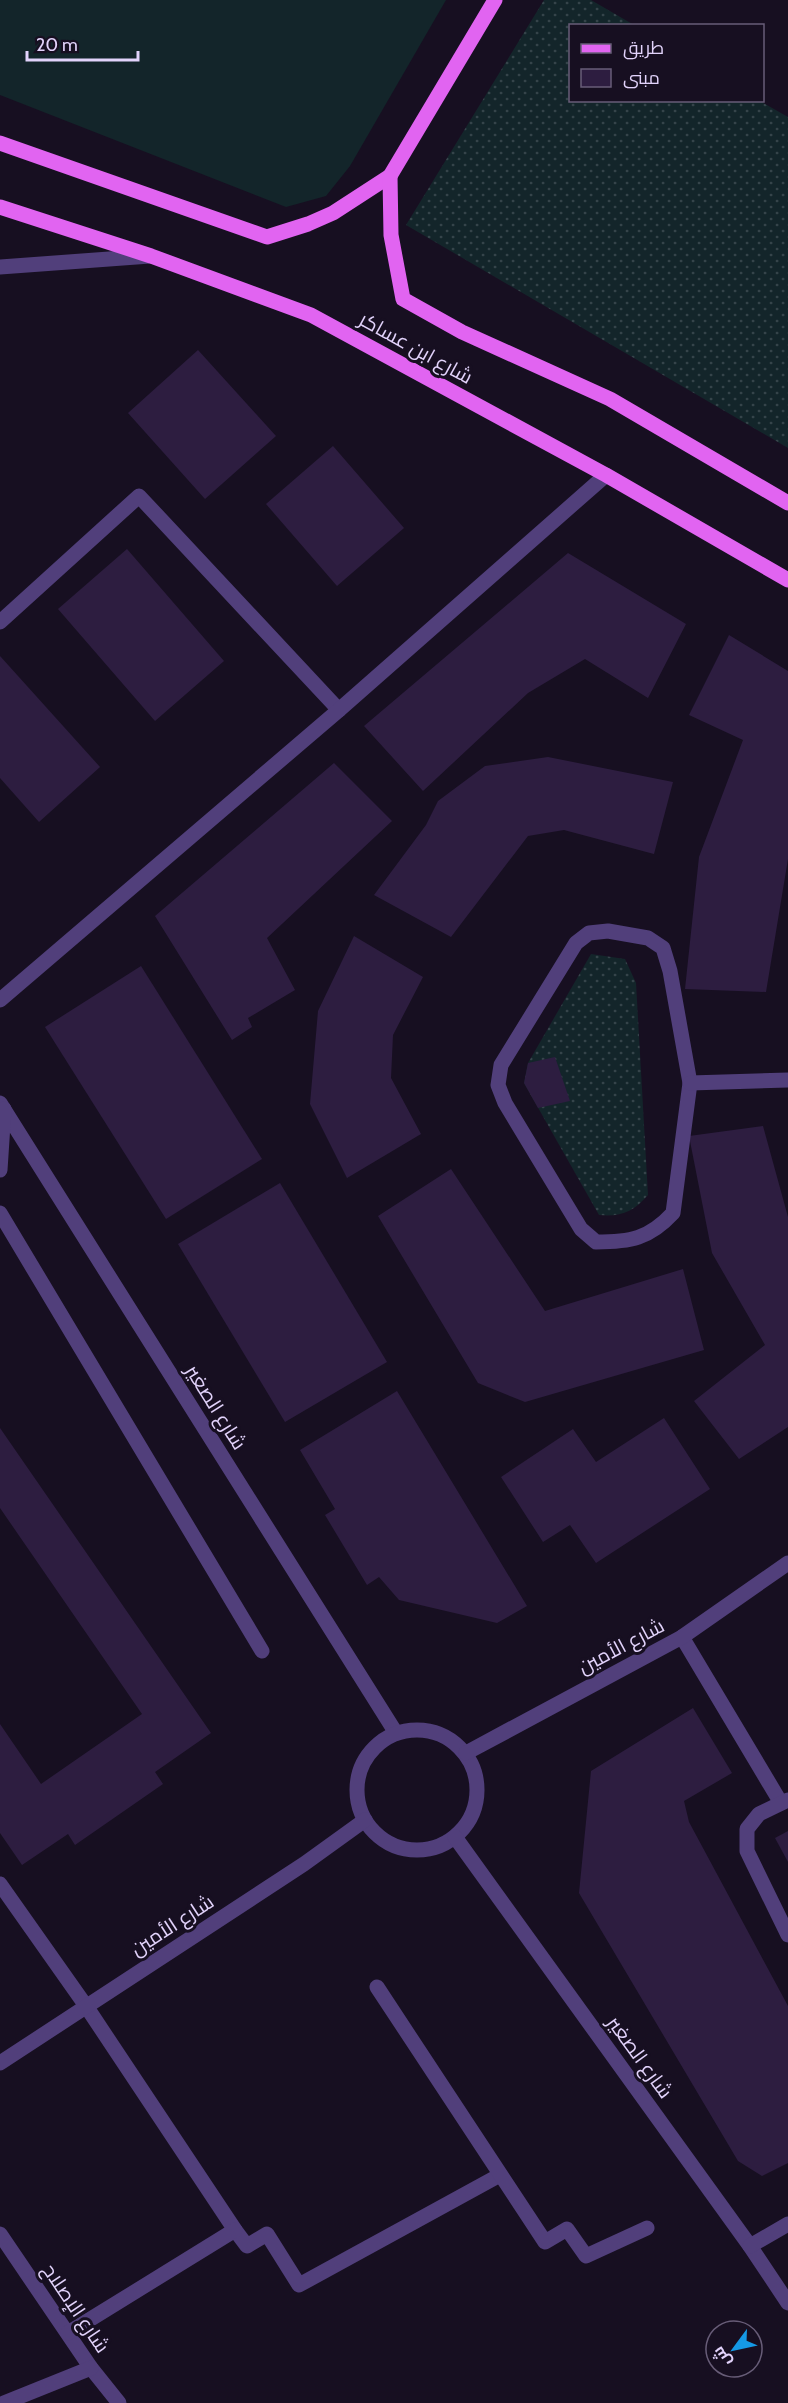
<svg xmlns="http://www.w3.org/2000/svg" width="788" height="2403" viewBox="0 0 788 2403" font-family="Cabin,Cairo,sans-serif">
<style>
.grass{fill:url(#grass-dots)}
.pitch{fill:#13252a}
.building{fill:#2d1d40}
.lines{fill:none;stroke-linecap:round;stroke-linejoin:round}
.minor{stroke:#513f7b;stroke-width:15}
.major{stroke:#e164f1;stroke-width:15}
.labels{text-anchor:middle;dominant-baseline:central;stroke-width:6;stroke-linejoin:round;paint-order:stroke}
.street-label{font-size:20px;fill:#e2d3fb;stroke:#170f21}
</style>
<defs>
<pattern id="grass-dots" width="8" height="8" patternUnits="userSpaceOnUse" patternTransform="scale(1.5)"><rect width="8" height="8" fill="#13252a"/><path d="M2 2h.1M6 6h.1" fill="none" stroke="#35444a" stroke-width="1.8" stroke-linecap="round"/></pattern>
</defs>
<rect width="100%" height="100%" fill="#170f21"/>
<g class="grass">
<polygon points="544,0 591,0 634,25 570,26 570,100 760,101 788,117 788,448 406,225"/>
<path d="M591 954 625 959 636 983 648 1195C633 1212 621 1217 599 1215L524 1083 528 1063Z"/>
</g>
<polygon class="pitch" points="0,0 446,0 350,166 326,196 286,207 0,95"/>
<g class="building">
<polygon points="198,350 276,436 205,499 128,413"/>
<polygon points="333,446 404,528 337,586 266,504"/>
<polygon points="127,549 224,661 155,721 58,609"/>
<polygon points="568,553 686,624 648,698 585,659 528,693 423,791 364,726"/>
<polygon points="729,635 788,671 788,859 766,992 685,989 699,857 743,740 689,715"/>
<polygon points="0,656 100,767 39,822 0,778"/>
<polygon points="548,757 673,782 654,854 564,830 528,836 451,937 374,895 426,825 438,801 485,766"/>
<polygon points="334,763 392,821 267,938 295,990 248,1018 252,1027 232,1040 155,916"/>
<polygon points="354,936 423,977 393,1035 391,1078 421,1134 347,1178 310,1104 318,1011"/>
<polygon points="141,966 262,1159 166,1219 45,1027"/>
<polygon points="555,1057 570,1101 538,1108 524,1083 528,1063"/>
<polygon points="763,1126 788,1217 788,1427 739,1459 694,1401 765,1345 712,1253 689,1136"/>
<polygon points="451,1169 545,1311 683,1269 704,1350 525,1402 478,1383 378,1216"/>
<polygon points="280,1183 387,1362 285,1422 178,1244"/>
<polygon points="397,1391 527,1606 497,1623 399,1600 379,1577 367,1585 325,1515 335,1509 300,1450"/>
<polygon points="664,1418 710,1489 596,1563 570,1525 543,1542 501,1477 573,1429 596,1462"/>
<polygon points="0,1428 211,1733 155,1772 163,1784 75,1845 68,1834 22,1865 0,1833 0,1724 41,1784 142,1714 0,1508"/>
<polygon points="693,1708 732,1773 684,1801 689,1822 788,2006 788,2163 762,2176 738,2161 579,1893 591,1771"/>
<polygon points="788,1831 788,1862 775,1838"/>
</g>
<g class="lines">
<g class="minor">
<polyline points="0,267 150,256"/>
<polyline points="0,622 139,496 339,710"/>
<path d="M608 931 648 938 663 948 670 971 690 1083 673 1213C649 1239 630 1242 596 1242L581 1229 505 1103 498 1085 501 1065 576 943 589 933Z"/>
<polyline points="0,1000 339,710 606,475"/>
<polyline points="690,1083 788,1080"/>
<polyline points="0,1103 396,1733"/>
<polyline points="0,1170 4,1109"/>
<polyline points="0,1213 262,1651"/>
<polyline points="682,1637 781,1803"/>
<circle cx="417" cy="1790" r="60"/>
<polyline points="466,1753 682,1637 788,1563"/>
<polyline points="788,1800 759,1814 747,1829 747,1851 788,1935"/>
<polyline points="455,1837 750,2246 788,2303"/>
<polyline points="0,1884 86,2006 235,2230 247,2246 267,2234 299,2285 500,2175"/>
<polyline points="377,1987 545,2242 567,2229 586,2256 647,2228"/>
<polyline points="0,2063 304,1864 365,1820"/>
<polyline points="0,2234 91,2368 119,2403"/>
<polyline points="750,2246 788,2224"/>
<polyline points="68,2333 235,2230"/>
<polyline points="4,2403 91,2368"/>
</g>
<g class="major">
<polyline points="0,143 267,237 308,224 333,213 390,176 495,0"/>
<polyline points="390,176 391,235 403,299 462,332 610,399 788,503"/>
<polyline points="0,207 151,256 311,315 606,475 788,580"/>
</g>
</g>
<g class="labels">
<g class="street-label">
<text transform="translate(416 348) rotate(29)">شارع ابن عساكر</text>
<text transform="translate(216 1407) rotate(58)">شارع الصغير</text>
<text transform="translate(621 1646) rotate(-28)">شارع الأمين</text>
<text transform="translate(172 1925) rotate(-33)">شارع الأمين</text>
<text transform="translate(640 2057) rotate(54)">شارع الصغير</text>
<text transform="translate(76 2308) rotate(56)">شارع الإصلاح</text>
</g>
</g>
<rect x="569" y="24" width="195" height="78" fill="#170f21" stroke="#685d78" stroke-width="1.5"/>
<rect x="581" y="44" width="30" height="9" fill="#e164f1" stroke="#685d78" stroke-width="1.5"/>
<text x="623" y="54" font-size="18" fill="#e2d3fb">طريق</text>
<rect x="581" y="69" width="30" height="18" fill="#2d1d40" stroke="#685d78" stroke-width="1.5"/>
<text x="623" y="84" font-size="18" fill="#e2d3fb">مبنى</text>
<g transform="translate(734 2349) rotate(237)"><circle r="28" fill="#170f21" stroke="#685d78" stroke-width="1.5"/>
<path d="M0-4.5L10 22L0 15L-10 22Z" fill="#1599e5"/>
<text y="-9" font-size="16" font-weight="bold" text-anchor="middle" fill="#e2d3fb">ش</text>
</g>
<path d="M27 51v9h111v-9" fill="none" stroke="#e2d3fb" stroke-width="3"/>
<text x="36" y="51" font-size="18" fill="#e2d3fb" stroke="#170f21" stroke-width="4.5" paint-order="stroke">20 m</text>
</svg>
